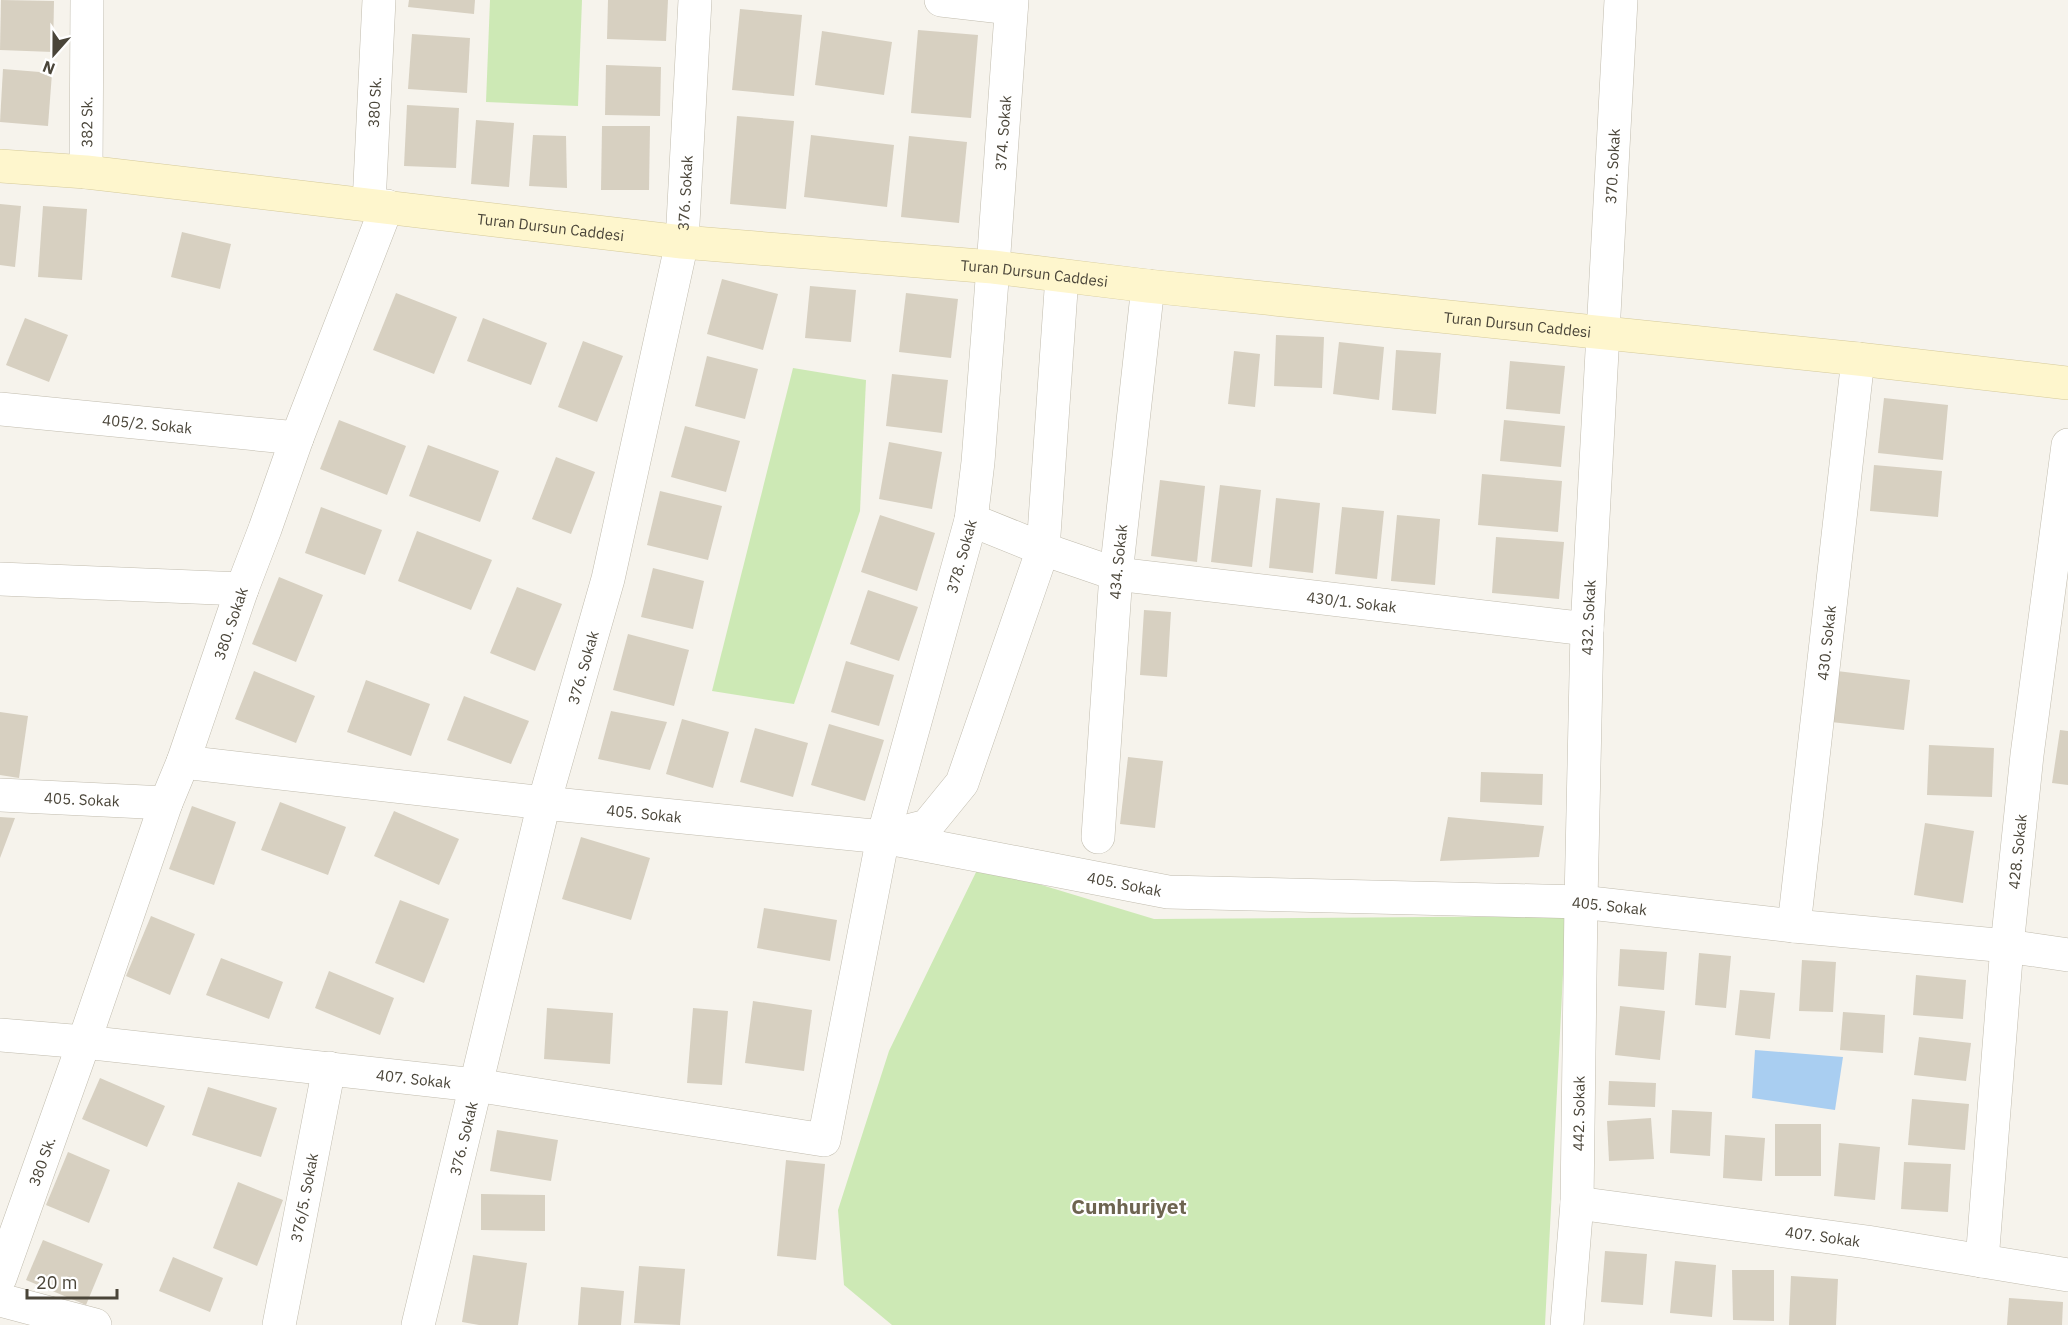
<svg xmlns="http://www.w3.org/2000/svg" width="2068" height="1325" viewBox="0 0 2068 1325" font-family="'IBM Plex Sans',sans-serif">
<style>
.green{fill:#cde9b5}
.water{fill:#a9cef1}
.building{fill:#d7d0c1}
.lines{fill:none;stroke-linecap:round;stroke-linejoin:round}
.street-casing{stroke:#c1bcae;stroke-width:34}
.secondary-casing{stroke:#d5ca9b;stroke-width:34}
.street{stroke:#fff;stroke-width:33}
.secondary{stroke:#fef6cd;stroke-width:33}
.labels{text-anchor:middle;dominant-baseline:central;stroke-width:4.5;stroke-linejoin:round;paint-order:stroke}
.street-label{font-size:15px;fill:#4a4539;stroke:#fff}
.district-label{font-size:21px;font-weight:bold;fill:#6d6450;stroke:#fff}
</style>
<rect width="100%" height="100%" fill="#f6f3ec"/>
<g class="green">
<polygon points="490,0 582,0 578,106 486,102"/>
<polygon points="793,368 866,380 860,511 794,704 712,691"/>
<polygon points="979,866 1154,919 1566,916 1545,1325 892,1325 844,1285 838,1210 889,1051"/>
</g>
<polygon class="water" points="1755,1050 1843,1057 1835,1110 1752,1098"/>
<g class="building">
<polygon points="1,0 54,1 53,52 0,50"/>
<polygon points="409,0 475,0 474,14 408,7"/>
<polygon points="608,0 668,0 666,41 607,39"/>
<polygon points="740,9 802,15 794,96 732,90"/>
<polygon points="918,30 978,35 971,118 911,113"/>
<polygon points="822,31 892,42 884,95 815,85"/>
<polygon points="412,34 470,38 467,93 408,89"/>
<polygon points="606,65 661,67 660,116 605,115"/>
<polygon points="3,69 52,73 48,126 0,122"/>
<polygon points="407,105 459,108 456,168 404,166"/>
<polygon points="737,116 794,121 786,209 730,204"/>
<polygon points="476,120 514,123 509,187 471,184"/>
<polygon points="602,126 650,126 649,190 601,190"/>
<polygon points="533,135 566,136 567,188 529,186"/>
<polygon points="811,135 894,145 887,207 804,197"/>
<polygon points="909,136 967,142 959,223 901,217"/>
<polygon points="0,204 21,206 15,267 0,265"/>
<polygon points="43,206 87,209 82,280 38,277"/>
<polygon points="182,232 231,244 220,289 171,277"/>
<polygon points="722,279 778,294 763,350 707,334"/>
<polygon points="810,286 856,290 851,342 805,338"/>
<polygon points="396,293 457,317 434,374 373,350"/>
<polygon points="906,293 958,299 951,358 899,352"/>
<polygon points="25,318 68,335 49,382 6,365"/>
<polygon points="483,318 547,343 531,385 467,361"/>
<polygon points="1276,335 1324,337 1322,388 1274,386"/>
<polygon points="583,341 623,356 597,422 558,407"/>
<polygon points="1339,342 1384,347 1379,400 1333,394"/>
<polygon points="1396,350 1441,353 1436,414 1392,410"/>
<polygon points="1234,351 1260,354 1255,407 1228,404"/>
<polygon points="707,356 758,369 745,419 695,406"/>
<polygon points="1510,361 1565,366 1560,414 1506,409"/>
<polygon points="892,374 948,380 942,433 886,426"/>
<polygon points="1884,398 1948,405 1943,460 1878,453"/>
<polygon points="339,420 406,446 387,495 320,469"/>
<polygon points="1504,420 1565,426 1561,467 1500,461"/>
<polygon points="685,426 740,441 726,492 671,477"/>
<polygon points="889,442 942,452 932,509 879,499"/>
<polygon points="428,445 499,471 480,522 409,496"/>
<polygon points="556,457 595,472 571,534 532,519"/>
<polygon points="1874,465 1942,471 1938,517 1870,511"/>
<polygon points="1482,474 1562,481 1558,532 1478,525"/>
<polygon points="1160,480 1205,486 1197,562 1151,556"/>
<polygon points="1220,485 1261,490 1252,567 1211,562"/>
<polygon points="660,491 722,506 708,560 647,545"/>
<polygon points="1276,498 1320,503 1313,573 1269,568"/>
<polygon points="321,507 382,530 365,575 305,553"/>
<polygon points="1342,507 1384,511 1377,579 1335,574"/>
<polygon points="880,515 935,533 917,591 861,572"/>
<polygon points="1397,515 1440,519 1435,585 1391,581"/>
<polygon points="417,531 492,560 471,610 398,581"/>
<polygon points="1496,537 1564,542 1559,599 1492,593"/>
<polygon points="653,568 704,581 693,629 641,617"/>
<polygon points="279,577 323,595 296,662 252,644"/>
<polygon points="517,587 562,604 535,671 490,653"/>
<polygon points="868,590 918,607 899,661 850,644"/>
<polygon points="1144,610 1171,612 1167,677 1140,675"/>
<polygon points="628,634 689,650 674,706 613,690"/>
<polygon points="846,661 894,675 879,726 831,712"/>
<polygon points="254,671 315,696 296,743 235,719"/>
<polygon points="1837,671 1910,680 1904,730 1831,722"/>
<polygon points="366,680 430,704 411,756 347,732"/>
<polygon points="464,696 529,721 511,764 447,740"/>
<polygon points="611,711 667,722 650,770 598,759"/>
<polygon points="0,712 28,716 19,778 0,775"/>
<polygon points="682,719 729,732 713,788 666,774"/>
<polygon points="829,724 884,740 865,801 811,785"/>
<polygon points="755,728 808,743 793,797 740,782"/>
<polygon points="2060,730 2068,731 2068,785 2052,783"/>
<polygon points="1929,745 1994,748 1992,797 1927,795"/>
<polygon points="1128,757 1163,761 1155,828 1120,824"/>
<polygon points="1481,772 1543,774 1542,805 1480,802"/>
<polygon points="280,802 346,827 328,875 261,850"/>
<polygon points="192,806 236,822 214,885 169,869"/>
<polygon points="394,811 459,839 439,885 374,856"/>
<polygon points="0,817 15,818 0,858"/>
<polygon points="1448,817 1544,826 1539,857 1440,861"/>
<polygon points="1925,823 1974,831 1963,903 1914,895"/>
<polygon points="581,837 650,858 631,920 562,899"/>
<polygon points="400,900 449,919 424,983 375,963"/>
<polygon points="764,908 837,920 830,961 757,948"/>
<polygon points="151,916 195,934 170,995 126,976"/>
<polygon points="1620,949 1667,952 1664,990 1618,986"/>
<polygon points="1699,953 1731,956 1726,1008 1695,1005"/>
<polygon points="221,958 283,982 269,1019 206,995"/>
<polygon points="1802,960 1836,962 1833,1012 1799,1011"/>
<polygon points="329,971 394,998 380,1035 315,1008"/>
<polygon points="1916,975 1966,980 1963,1019 1913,1015"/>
<polygon points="1740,990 1775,993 1770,1039 1735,1035"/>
<polygon points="753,1001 812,1010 804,1071 745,1063"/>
<polygon points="1620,1006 1665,1011 1660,1060 1615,1055"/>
<polygon points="547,1008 613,1013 610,1064 544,1059"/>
<polygon points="693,1008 728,1011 722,1085 687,1083"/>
<polygon points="1843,1012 1885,1015 1883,1053 1840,1050"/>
<polygon points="1919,1037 1971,1043 1966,1081 1914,1075"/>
<polygon points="100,1078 165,1106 147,1147 82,1119"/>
<polygon points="1609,1081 1656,1083 1655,1107 1608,1105"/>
<polygon points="208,1087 277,1108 261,1157 192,1135"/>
<polygon points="1912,1099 1969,1104 1965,1150 1908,1145"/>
<polygon points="1672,1110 1712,1112 1710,1156 1670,1153"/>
<polygon points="1651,1118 1654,1159 1609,1161 1607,1121"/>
<rect x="1775" y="1124" width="46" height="52"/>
<polygon points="497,1130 558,1140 551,1181 490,1171"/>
<polygon points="1725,1135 1765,1138 1762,1181 1723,1178"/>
<polygon points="1839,1143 1880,1147 1875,1200 1834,1196"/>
<polygon points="68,1152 110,1170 89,1223 46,1205"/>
<polygon points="786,1160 825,1164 816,1260 777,1256"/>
<polygon points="1904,1162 1951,1164 1948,1212 1901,1209"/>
<polygon points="238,1182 283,1200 257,1266 213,1248"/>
<polygon points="481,1194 545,1195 545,1231 481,1230"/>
<polygon points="43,1240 103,1264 86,1305 26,1280"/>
<polygon points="1605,1251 1647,1254 1643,1305 1601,1302"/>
<polygon points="473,1255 527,1263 518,1325 479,1325 462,1322"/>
<polygon points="173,1257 223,1278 210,1312 159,1291"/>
<polygon points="1675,1261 1716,1265 1712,1317 1670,1313"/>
<polygon points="639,1266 685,1269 680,1325 634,1323"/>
<polygon points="1732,1270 1774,1270 1774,1321 1733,1320"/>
<polygon points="1791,1276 1838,1279 1836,1325 1789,1325"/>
<polygon points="581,1287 624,1291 621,1325 578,1325"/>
<polygon points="2009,1298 2063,1302 2062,1325 2007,1325"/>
</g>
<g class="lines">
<defs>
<g id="street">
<polyline points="941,0 1011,8"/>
<path id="s1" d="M86 172 87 0"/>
<path id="s2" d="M369 204 379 0"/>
<path id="s3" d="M0 409 297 438"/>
<path id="s4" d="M971 520 1043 549 1116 574 1587 629"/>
<polyline points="0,579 242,589"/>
<path id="s5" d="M183 762 544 803 883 837 1168 892 1581 902 1794 926 2007 946 2068 955"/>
<path id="s6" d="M0 795 166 803"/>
<polyline points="888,836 927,826 962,783 1043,549 1062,276"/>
<path id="s7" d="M1098 837 1116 574 1148 286"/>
<path id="s8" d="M1794 926 1858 359"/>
<path id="s9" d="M0 1035 84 1042 475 1085 824 1140 883 837 971 520 978 462 993 267 1012 0"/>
<path id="s10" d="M1577 1203 1867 1242 2068 1275"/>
<path id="s11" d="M1982 1261 2007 946 2027 755 2068 445"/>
<path id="s12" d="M0 1278 84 1042 166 803 183 762 242 589 265 529 297 438 387 206"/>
<polyline points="0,1300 95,1325"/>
<path id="s13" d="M279 1325 329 1068"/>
<path id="s14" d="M418 1325 544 803 608 579 682 242 695 0"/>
<path id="s15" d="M1567 1325 1577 1203 1581 902 1587 629 1621 0"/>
</g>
<g id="secondary">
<path id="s16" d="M0 166 86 172 682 242 993 267 1148 286 1858 359 2068 383"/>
</g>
</defs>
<use href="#street" class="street-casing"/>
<use href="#secondary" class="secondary-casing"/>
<use href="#street" class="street"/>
<use href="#secondary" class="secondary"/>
</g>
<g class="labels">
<g class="street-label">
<text stroke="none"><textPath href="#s2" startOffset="102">380 Sk.</textPath></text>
<text stroke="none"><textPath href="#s1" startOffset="50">382 Sk.</textPath></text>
<text stroke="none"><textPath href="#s9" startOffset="1857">374. Sokak</textPath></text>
<text stroke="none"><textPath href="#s15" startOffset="1160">370. Sokak</textPath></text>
<text stroke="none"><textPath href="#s14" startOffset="1164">376. Sokak</textPath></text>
<text stroke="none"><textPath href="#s16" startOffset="554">Turan Dursun Caddesi</textPath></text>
<text stroke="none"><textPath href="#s16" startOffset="1040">Turan Dursun Caddesi</textPath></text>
<text stroke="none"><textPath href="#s16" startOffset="1526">Turan Dursun Caddesi</textPath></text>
<text stroke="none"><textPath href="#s3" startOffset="148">405/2. Sokak</textPath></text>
<text stroke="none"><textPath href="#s9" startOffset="1431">378. Sokak</textPath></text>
<text stroke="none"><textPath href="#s7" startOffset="276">434. Sokak</textPath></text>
<text stroke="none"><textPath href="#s4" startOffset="392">430/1. Sokak</textPath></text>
<text stroke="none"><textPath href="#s15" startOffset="708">432. Sokak</textPath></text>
<text stroke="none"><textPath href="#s12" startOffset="694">380. Sokak</textPath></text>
<text stroke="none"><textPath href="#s8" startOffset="285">430. Sokak</textPath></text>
<text stroke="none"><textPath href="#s14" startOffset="678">376. Sokak</textPath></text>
<text stroke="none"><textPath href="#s6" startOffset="82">405. Sokak</textPath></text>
<text stroke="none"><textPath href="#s5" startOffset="464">405. Sokak</textPath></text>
<text stroke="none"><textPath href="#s11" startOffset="411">428. Sokak</textPath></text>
<text stroke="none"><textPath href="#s5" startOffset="950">405. Sokak</textPath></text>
<text stroke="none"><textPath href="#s5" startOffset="1436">405. Sokak</textPath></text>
<text stroke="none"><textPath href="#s9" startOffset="416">407. Sokak</textPath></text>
<text stroke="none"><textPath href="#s15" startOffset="212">442. Sokak</textPath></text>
<text stroke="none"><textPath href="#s14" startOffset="192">376. Sokak</textPath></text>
<text stroke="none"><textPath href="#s12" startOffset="124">380 Sk.</textPath></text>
<text stroke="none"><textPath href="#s13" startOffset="130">376/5. Sokak</textPath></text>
<text stroke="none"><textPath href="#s10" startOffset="248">407. Sokak</textPath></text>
</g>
<g class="district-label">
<text x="1129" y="1206">Cumhuriyet</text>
</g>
</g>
<g transform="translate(54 54) rotate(201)" stroke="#ffffff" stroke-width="4.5" paint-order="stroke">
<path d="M0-4.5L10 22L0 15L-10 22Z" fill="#4a4539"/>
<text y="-9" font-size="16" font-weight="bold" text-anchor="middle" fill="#4a4539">N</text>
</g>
<path d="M27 1289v9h90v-9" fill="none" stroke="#4a4539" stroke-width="3"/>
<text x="36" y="1289" font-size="18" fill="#4a4539" stroke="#ffffff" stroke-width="4.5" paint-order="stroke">20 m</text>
</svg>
